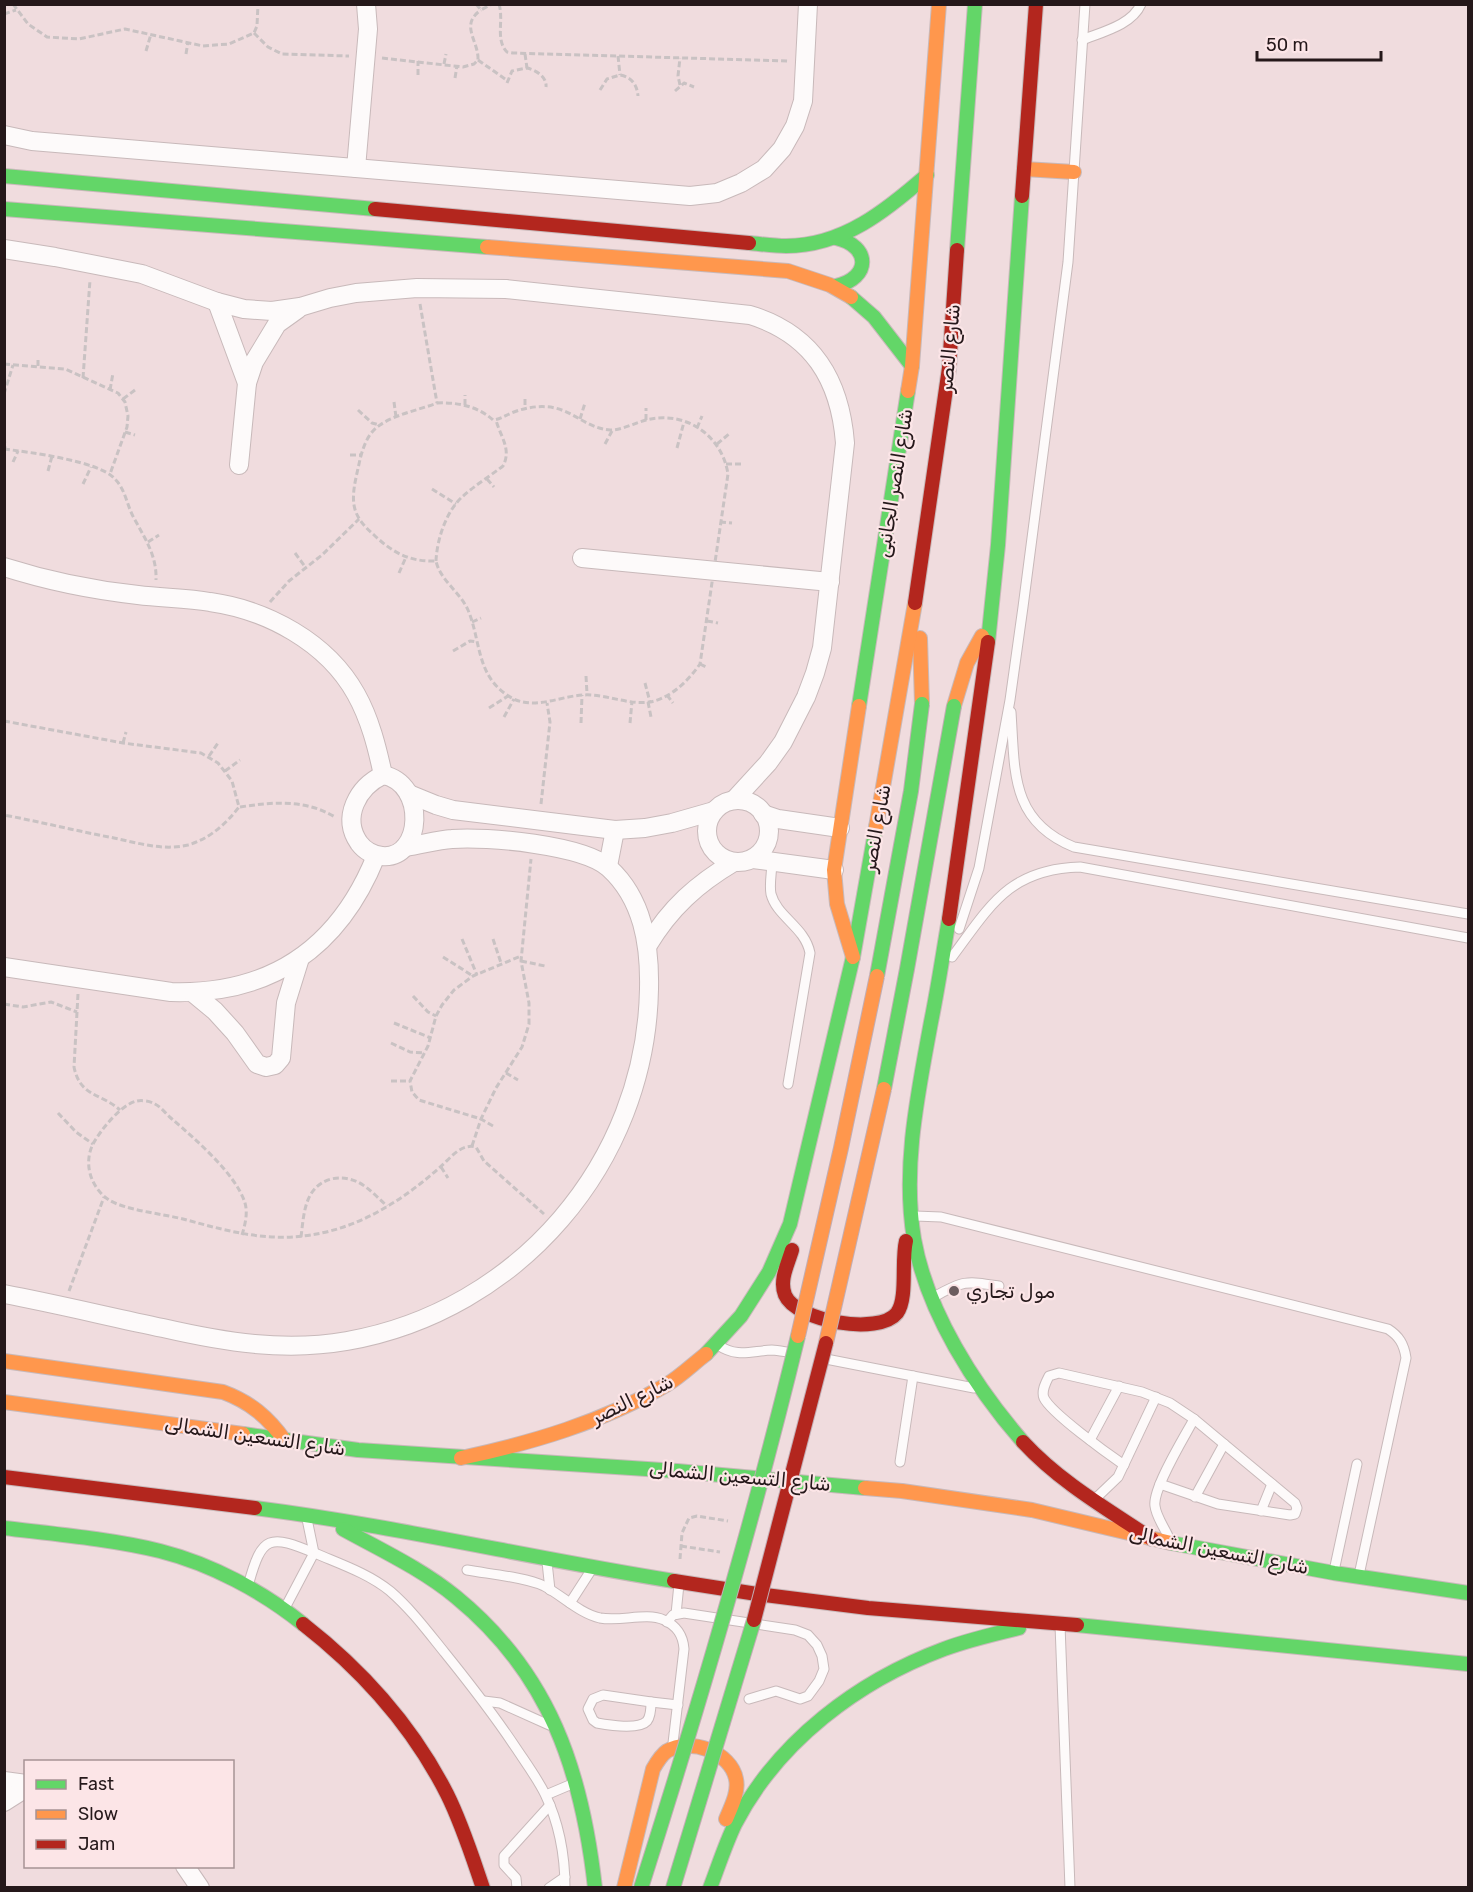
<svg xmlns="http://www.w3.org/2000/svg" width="1473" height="1892" viewBox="0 0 1473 1892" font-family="Rubik,Vazirmatn,sans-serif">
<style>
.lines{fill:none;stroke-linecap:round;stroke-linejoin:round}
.lane-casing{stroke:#c8b9ba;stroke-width:11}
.street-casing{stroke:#c8b9ba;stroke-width:20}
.fast-casing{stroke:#c8b9ba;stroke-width:16}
.slow-casing{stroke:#c8b9ba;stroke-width:16}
.jam-casing{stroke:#c8b9ba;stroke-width:16}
.path{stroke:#c9c2c3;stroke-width:3;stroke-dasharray:6 3;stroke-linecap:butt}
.lane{stroke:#fdfafa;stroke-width:9}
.street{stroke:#fdfafa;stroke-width:18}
.fast{stroke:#63d668;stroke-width:14}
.slow{stroke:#ff974d;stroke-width:14}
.jam{stroke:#b3261e;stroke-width:14}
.fast-bridge-casing{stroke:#c2adb4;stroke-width:16;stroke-linecap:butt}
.slow-bridge-casing{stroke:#c2adb4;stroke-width:16;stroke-linecap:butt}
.jam-bridge-casing{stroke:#c2adb4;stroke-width:16;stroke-linecap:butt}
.fast-bridge{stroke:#63d668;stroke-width:14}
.slow-bridge{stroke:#ff974d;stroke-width:14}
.jam-bridge{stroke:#b3261e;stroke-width:14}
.poi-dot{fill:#6c5d5f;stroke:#fce5e7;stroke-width:2}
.labels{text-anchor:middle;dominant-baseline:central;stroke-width:4.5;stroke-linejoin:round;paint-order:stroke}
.street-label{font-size:20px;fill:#25181a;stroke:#fce5e7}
.poi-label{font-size:20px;fill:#25181a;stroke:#fce5e7;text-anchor:start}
</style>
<rect width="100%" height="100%" fill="#f0dcde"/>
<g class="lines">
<defs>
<g id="lane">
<path d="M1082 40C1102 32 1132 25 1141 4"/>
<path d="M1011 712C1015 771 1010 821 1074 847L1468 914"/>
<path d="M772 861C772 872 769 884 771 894 777 917 805 927 810 953L788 1084"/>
<polyline points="959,929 979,868 1010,700 1023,607 1068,262 1085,4"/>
<path d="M952 957C990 906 1009 869 1080 867L1468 938"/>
<path d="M915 1216 941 1217 1388 1329C1399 1336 1404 1344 1406 1358L1359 1575"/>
<path d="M934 1297C963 1280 967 1281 999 1286"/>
<path d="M718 1345C737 1358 751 1351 772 1350 778 1350 785 1352 792 1353"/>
<polyline points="826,1359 974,1388"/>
<polyline points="1090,1440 1119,1386"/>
<polyline points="900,1462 913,1376"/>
<path d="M1124 1465C1108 1454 1051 1413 1044 1398 1041 1391 1046 1382 1049 1376L1059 1373 1142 1392 1170 1403 1194 1419 1295 1503 1297 1508 1295 1514 1290 1515 1218 1504 1160 1484"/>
<polyline points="1195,1497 1224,1444"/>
<polyline points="1095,1499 1118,1477 1156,1397"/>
<polyline points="1261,1511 1272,1484"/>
<path d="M1168 1536C1164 1527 1156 1516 1155 1506 1152 1489 1185 1436 1194 1419"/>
<polyline points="547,1562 550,1590"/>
<path d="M467 1570C489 1574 525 1577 544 1586 563 1596 579 1613 600 1618 621 1622 646 1612 664 1620 677 1626 683 1635 684 1649L673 1743"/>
<polyline points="1334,1571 1357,1464"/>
<path d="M248 1586C262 1534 269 1534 317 1554 343 1565 369 1574 390 1591 411 1609 428 1632 445 1653 470 1684 494 1715 516 1748 526 1763 537 1778 545 1794 559 1823 565 1856 565 1888"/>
<polyline points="570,1603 590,1572"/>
<polyline points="285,1608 314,1553 307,1519"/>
<polyline points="676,1614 679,1584"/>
<polyline points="667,1622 673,1615 684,1613 795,1630 808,1635 817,1645 822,1656 824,1669 819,1681 808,1696 800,1699 776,1691 749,1699"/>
<polyline points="1060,1625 1070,1888"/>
<path d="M603 1695 651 1702C651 1708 651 1716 647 1721 639 1730 608 1725 597 1723L593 1720 588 1709 593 1699Z"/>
<polyline points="484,1701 500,1703 549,1725"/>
<polyline points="651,1702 678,1705"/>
<polyline points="546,1795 572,1784"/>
<polyline points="517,1888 516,1878 504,1865 504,1856 550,1805"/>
<polyline points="549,1888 565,1877"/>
</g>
<g id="street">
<polyline points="4,135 32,141 690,196 717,193 741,183 764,169 782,149 795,126 803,101 808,4"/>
<polyline points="356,168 368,29 366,4"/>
<path d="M4 249 55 257 142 274 217 302 244 309 272 311 300 307 330 298 356 293 417 288 506 289 750 315C812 334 840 379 845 443L822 648 815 673 806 697 783 742 768 763 734 800"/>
<polyline points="217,302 247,383"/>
<polyline points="239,465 247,383 254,362 277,324 298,309"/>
<polyline points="582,558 830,582"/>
<path d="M4 567C48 581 92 590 138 595 162 598 187 598 210 602 267 610 327 642 356 694 370 719 377 747 383 775"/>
<path d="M383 775C427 783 423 860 382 856 373 855 365 851 359 843 341 817 358 787 383 775Z"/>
<polyline points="409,794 436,805 453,810 615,830 645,828 672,823 714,811"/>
<circle cx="738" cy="831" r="31"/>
<polyline points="763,814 778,819 840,828"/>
<polyline points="753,859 834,870"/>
<polyline points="608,866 615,830"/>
<path d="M648 945C670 908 697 884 734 862"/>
<path d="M4 967 171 992C271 995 339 948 376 856"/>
<polyline points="192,992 215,1011 235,1033 257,1064 266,1067 275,1065 281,1058 286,1003 300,958"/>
<path d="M4 1294C57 1304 110 1317 163 1328 224 1342 284 1352 347 1341 518 1311 646 1163 649 989 650 945 643 899 609 868 584 845 486 836 452 839 436 840 421 845 405 847"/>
<polyline points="4,1781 26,1784"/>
<polyline points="4,1802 26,1788"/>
<polyline points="185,1866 200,1888"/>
</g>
<g id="fast">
<polyline points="4,176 375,209"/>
<polyline points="4,209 487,247"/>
<path d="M836 238C871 246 871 278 836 286"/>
<path d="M749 243C761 244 774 246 786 246 843 246 887 210 927 175"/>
<polyline points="957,250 975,4"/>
<polyline points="851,297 874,317 912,366"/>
<polyline points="988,642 998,545 1022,196"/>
<polyline points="859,706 908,391"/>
<path d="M949 919C943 953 938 988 931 1022 918 1093 902 1167 914 1239 927 1312 975 1387 1023 1442"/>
<polyline points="706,1354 741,1316 769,1272 790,1224 853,957 876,827"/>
<polyline points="243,1434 358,1450 677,1471 865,1488"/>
<path d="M255 1508C396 1526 534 1559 674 1581"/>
<path d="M4 1528C54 1534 111 1539 160 1551 211 1564 262 1591 303 1624"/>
<path d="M343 1529C381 1550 422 1569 456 1597 550 1674 582 1771 595 1888"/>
<polyline points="1171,1543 1334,1573 1468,1593"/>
<polyline points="1077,1625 1468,1664"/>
<path d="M710 1888C718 1867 725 1845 735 1824 778 1741 858 1681 944 1649 968 1640 994 1634 1019 1628"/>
</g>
<g id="slow">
<polyline points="1024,169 1074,172"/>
<polyline points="487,247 788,271 830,285 851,297"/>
<polyline points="908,391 912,366 939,4"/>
<polyline points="920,638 922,704"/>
<polyline points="954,706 967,663 982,636"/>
<polyline points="876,827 915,603"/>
<polyline points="853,957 837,904 834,870 859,706"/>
<path d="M4 1361 223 1392C250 1402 268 1417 285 1441"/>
<polyline points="4,1402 243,1434"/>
<path d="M461 1458C531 1443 603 1422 666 1385 680 1377 693 1364 706 1354"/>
<polyline points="865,1488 902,1491 1032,1510 1171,1543"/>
<path d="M624 1888 653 1769C657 1762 661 1755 667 1751 690 1737 731 1752 736 1779 739 1792 731 1807 726 1819"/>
</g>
<g id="jam">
<polyline points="1022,196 1036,4"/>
<polyline points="375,209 749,243"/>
<polyline points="915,603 949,368 957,250"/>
<polyline points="949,919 988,642"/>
<path d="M792 1250C788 1264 779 1280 785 1295 796 1321 879 1336 897 1313 908 1298 901 1261 906 1241"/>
<path d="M1023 1442C1060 1482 1107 1509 1152 1539"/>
<polyline points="4,1477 255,1508"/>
<polyline points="674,1581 757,1594 868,1608 1077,1625"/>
<path d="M303 1624C362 1670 413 1727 447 1794 462 1824 472 1856 483 1888"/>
</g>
</defs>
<use href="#lane" class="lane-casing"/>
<use href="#street" class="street-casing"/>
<use href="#fast" class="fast-casing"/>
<use href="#slow" class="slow-casing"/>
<use href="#jam" class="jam-casing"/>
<g class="path">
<polyline points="13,4 28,24 47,37 79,39 125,29 203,46 229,44 254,33 257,26 258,4"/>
<polyline points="476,4 481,10 492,4"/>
<path d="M499 4C504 20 495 40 507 52L513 53 788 61"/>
<polyline points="4,14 16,10"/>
<polyline points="254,33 268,47 282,54 349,56"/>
<polyline points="146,51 151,34"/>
<polyline points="186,54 188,42"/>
<polyline points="525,54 527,68"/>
<polyline points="618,56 620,75"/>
<path d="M382 58 463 67 474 64 478 60C479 41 459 25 481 10"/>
<polyline points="478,60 508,81"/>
<polyline points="444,64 446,54"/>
<polyline points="418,75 418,61"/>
<polyline points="455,78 457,66"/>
<path d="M507 83 512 71 527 68C536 70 547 77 546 87"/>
<polyline points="680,85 678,76 680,58"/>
<path d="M600 90 607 79 620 75C631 77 637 84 638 96"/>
<polyline points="675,91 684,83 694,87"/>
<polyline points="420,304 437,403"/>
<polyline points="38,360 38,368"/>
<polyline points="4,364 65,369 118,393 125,402 128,416 127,427 110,474"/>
<polyline points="83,378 90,280"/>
<polyline points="110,390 113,373"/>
<polyline points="4,394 13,365"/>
<polyline points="123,399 135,390"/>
<polyline points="525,399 525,409"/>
<polyline points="394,402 396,417"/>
<path d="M437 403C456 402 478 406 493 420 501 419 506 415 514 412 527 407 542 405 555 408 576 413 587 428 610 430 623 430 634 423 646 420 685 410 722 435 728 474L700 664C688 681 671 698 650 702 631 705 610 696 591 695 562 693 534 714 507 695 476 674 481 641 468 610 460 592 440 580 436 561 410 562 393 553 374 535 365 527 356 518 354 505 352 492 356 478 359 464 362 450 367 433 380 425 396 414 419 410 437 403Z"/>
<polyline points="465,405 465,395"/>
<polyline points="358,410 372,423 380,425"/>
<polyline points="580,419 585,403"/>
<polyline points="646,420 646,408"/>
<polyline points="4,428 5,449"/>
<polyline points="697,428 702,416"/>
<polyline points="125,432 135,435"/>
<polyline points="605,444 612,431"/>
<polyline points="717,444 729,434"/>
<polyline points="677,448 684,422"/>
<path d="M4 449C28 452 100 461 115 479 126 490 127 507 135 520 146 540 157 557 156 580"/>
<polyline points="350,455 361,455"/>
<polyline points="13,462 18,451"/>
<polyline points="726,464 742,464"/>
<polyline points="48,471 52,456"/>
<polyline points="487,479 494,487"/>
<polyline points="83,484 91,467"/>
<polyline points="432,489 456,504"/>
<polyline points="720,522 732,523"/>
<polyline points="148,542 159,535"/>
<polyline points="295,553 306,568"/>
<path d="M436 561C437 539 446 512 462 497 474 486 490 476 503 466 512 449 500 436 496 420"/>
<polyline points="399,573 406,557"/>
<polyline points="270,602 289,581 322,555 359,519"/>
<polyline points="707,621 718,623"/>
<polyline points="472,622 481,618"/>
<polyline points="453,651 470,641 477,642"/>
<polyline points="700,664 706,667"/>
<polyline points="586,676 587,694"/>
<polyline points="645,683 650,702"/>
<polyline points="667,695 673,703"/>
<polyline points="648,702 651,717"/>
<polyline points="489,708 508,696"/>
<polyline points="504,717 514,699"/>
<path d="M4 721 123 743 201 753 218 763 232 781 239 807C226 824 209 839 188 845 163 851 138 843 114 838 77 831 41 822 4 815"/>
<polyline points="581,723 582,695"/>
<polyline points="630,723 632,701"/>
<polyline points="123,743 126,732"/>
<polyline points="209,756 218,743"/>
<polyline points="225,771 240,760"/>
<polyline points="541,804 550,722 547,703"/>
<path d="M240 807C273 802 305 799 335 817"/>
<polyline points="462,939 477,975"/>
<polyline points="493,939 501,963"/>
<polyline points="443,957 473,976"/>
<polyline points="521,961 545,966"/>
<path d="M78 994 74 1067C80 1097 101 1093 120 1110"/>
<polyline points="413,996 428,1012 436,1016"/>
<polyline points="4,1004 23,1007 51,1002 77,1012"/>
<polyline points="394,1023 431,1038"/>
<polyline points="391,1043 410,1052 425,1053"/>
<polyline points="506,1073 518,1080"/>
<polyline points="391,1081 410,1081"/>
<polyline points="58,1113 76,1132 93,1144"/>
<polyline points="493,1126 481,1119 419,1100 412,1092 410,1081 428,1046 436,1016 442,1005 454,990 473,976 521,956"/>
<polyline points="472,1146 481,1119 496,1088 522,1047 529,1024 529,1003 521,961 531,859"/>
<polyline points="441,1167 448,1178"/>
<path d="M242 1235C245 1225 248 1213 245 1203 236 1174 195 1139 172 1119 166 1114 161 1107 155 1104 150 1101 142 1100 137 1101 121 1104 100 1131 93 1144 83 1164 91 1188 109 1200 125 1210 163 1214 183 1219 235 1233 276 1245 330 1231 370 1221 409 1195 439 1168 450 1159 460 1143 476 1147L484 1161 544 1214"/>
<path d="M301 1237C304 1214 304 1187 331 1179 340 1177 349 1178 358 1182 369 1188 378 1198 387 1206"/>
<polyline points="69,1291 104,1197"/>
<polyline points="681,1546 720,1552"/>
<polyline points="680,1559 682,1533 689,1518 697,1516 728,1521"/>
</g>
<use href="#lane" class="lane"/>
<use href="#street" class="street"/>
<use href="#fast" class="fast"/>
<use href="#slow" class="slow"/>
<use href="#jam" class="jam"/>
<defs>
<g id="fast-bridge">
<polyline points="877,976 911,791 922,704"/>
<polyline points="884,1089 907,969 954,706"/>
<path d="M641 1888C699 1706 753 1522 798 1336"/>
<polyline points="673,1888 754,1620"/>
</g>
<g id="slow-bridge">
<polyline points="798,1336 841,1148 877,976"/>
<polyline points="826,1343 884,1089"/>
</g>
<polyline id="jam-bridge" points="754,1620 826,1343"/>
</defs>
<use href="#fast-bridge" class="fast-bridge-casing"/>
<use href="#slow-bridge" class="slow-bridge-casing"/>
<use href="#jam-bridge" class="jam-bridge-casing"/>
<use href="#fast-bridge" class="fast-bridge"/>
<use href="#slow-bridge" class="slow-bridge"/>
<use href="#jam-bridge" class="jam-bridge"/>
</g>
<circle class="poi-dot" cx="954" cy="1291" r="6"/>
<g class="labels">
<g class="street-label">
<text transform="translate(949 348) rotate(-85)">شارع النصر</text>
<text transform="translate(894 483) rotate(-81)">شارع النصر الجانبى</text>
<text transform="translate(876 828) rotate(-80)">شارع النصر</text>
<text transform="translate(632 1399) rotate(-26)">شارع النصر</text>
<text transform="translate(255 1436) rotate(8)">شارع التسعين الشمالى</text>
<text transform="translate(740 1476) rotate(5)">شارع التسعين الشمالى</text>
<text transform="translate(1219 1550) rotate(11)">شارع التسعين الشمالى</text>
</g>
<g class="poi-label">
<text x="966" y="1291">مول تجاري</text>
</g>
</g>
<rect width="1473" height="1892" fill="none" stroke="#25181a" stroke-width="12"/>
<rect x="24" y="1760" width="210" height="108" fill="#fce5e7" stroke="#a69395" stroke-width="1.5"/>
<rect x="36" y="1780" width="30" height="9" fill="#63d668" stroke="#a69395" stroke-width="1.5"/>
<text x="78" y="1790" font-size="18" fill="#25181a">Fast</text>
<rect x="36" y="1810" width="30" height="9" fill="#ff974d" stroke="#a69395" stroke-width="1.5"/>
<text x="78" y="1820" font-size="18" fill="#25181a">Slow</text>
<rect x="36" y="1840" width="30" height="9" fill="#b3261e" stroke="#a69395" stroke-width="1.5"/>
<text x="78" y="1850" font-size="18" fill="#25181a">Jam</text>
<path d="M1257 51v9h124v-9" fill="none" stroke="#25181a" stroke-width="3"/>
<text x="1266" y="51" font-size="18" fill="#25181a" stroke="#fce5e7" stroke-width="4.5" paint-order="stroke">50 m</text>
</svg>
